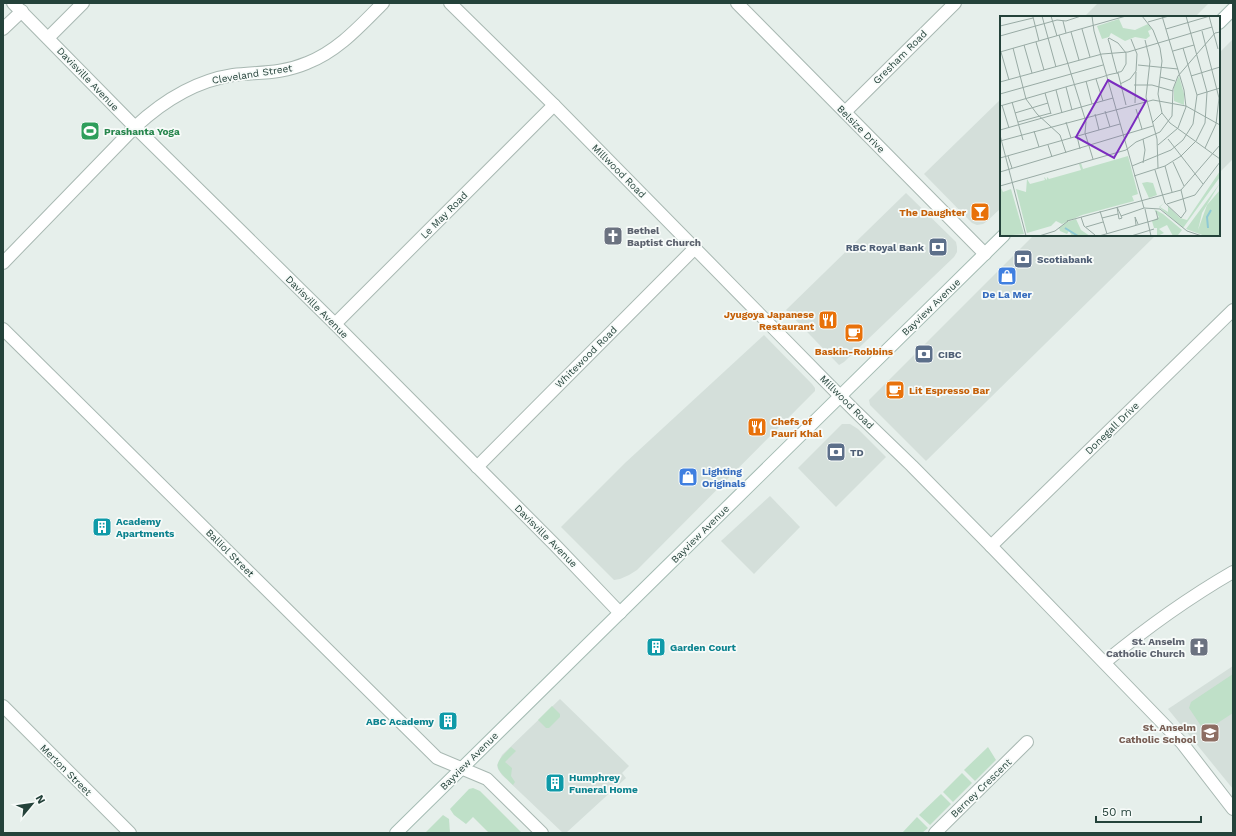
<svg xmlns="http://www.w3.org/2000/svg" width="1236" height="836" viewBox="0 0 1236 836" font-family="'Work Sans',sans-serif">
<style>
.built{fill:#d4dfda}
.green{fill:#bfe0c8}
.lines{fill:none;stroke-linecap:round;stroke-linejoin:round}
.minor-casing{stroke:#a8b8b2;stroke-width:14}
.tertiary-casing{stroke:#a8b8b2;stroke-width:14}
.secondary-casing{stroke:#a4bbb3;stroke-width:14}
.minor{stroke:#fff;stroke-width:12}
.tertiary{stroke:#fff;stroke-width:12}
.secondary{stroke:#fff;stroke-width:12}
.labels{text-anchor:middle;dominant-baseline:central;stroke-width:3.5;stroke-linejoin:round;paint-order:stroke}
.street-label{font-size:10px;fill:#24423a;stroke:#f7fbf9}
.leisure-label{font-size:10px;font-weight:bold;fill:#27864d;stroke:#f7fbf9;text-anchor:start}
.food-label{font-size:10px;font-weight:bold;fill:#c56008;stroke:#f7fbf9;text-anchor:end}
.worship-label{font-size:10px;font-weight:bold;fill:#5b616d;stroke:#f7fbf9;text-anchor:start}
.service-label{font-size:10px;font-weight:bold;fill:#4e5e75;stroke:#f7fbf9;text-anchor:start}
.shop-label{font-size:10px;font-weight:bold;fill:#366cbe;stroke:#f7fbf9}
.culture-label{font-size:10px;font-weight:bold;fill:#0d838f;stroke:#f7fbf9;text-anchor:start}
.education-label{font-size:10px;font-weight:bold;fill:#785e54;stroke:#f7fbf9;text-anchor:end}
.inset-river{fill:none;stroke:#8ec9d4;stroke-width:2}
.inset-road{fill:none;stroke:#98aaa4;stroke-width:1}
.view{fill:#7b2cbf;fill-opacity:0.15;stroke:#7b2cbf;stroke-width:2}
.inset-edge{fill:none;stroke:#24423a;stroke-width:2}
</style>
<rect width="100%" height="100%" fill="#e6efeb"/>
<g class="built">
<polygon points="1098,3 1209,3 1195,17 1084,17"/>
<polygon points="1233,39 1233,159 1219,173 1219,53"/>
<polygon points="1001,99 1001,208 986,222 983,224 977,225 972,223 924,174"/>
<polygon points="906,193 956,242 957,247 957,252 954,257 844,362 839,365 786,310"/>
<polygon points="1034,235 1156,235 926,461 870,405 869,400"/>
<polygon points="764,335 812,384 815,388 815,391 637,570 629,575 620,579 614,580 561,527 625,463"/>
<polygon points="842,424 850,424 858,429 886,457 836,507 798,468"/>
<polygon points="770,496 800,527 754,574 721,541"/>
<polygon points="1233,666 1233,789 1168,709"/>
<polygon points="560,699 629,766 622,773 626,778 566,833 563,833 502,775 498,769 497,765 502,755"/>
</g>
<g class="green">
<polygon points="1233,674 1233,713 1210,728 1205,729 1201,726 1189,708 1191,702"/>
<polygon points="552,706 560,714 560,717 549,728 546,728 538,720"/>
<path d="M511 747 516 751 505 762 512 768 511 776 515 782 513 785C494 767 492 766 511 747Z"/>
<polygon points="988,747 996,760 975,781 964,770"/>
<polygon points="962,773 972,783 953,802 943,792"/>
<polygon points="473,788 480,791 522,833 489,833 473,817 466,824 454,815 450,809 469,789"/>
<polygon points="941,794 951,804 930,825 919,815"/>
<polygon points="443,815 449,819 450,833 425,833"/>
<polygon points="917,817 928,828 922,833 902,833"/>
</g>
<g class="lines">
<defs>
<g id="minor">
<polyline points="450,3 554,105 840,396"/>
<polyline points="737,3 985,254"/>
<polyline points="3,29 22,11"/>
<polyline points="48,38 83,3"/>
<polyline points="845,112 955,3"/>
<path d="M3 263 135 127C163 101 194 81 233 75 259 72 281 74 307 63 338 51 360 26 383 3"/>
<polyline points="335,324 554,105"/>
<polyline points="3,329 437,758 487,779 542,833"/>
<polyline points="477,467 695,248"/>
<polyline points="991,546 1233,310"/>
<path d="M1105 662C1145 629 1188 598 1233 572"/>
<polyline points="3,706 130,833"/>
<polyline points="935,833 1027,742"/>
</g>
<g id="tertiary">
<polyline points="13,3 135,127 335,324 555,545 620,613"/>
<polyline points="840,396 855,411 912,466 991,546 1182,743 1233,809"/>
</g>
<g id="secondary">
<polyline points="1219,23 1233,9"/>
<polyline points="396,833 1004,235"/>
</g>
</defs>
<use href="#minor" class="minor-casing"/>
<use href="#tertiary" class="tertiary-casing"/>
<use href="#secondary" class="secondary-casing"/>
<use href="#minor" class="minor"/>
<use href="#tertiary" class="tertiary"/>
<use href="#secondary" class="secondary"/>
</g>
<defs>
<symbol id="stadium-square" viewBox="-11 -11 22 22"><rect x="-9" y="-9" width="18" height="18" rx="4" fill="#2e9e5b" stroke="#f7fbf9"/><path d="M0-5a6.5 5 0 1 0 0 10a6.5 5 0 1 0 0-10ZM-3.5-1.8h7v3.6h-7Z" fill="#fff"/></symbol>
<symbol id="bar-square" viewBox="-11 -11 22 22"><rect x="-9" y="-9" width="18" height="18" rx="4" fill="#e8710a" stroke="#f7fbf9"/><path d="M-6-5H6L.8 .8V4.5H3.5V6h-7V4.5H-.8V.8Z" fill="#fff"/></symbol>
<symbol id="church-square" viewBox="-11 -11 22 22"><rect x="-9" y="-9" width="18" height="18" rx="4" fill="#6b7280" stroke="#f7fbf9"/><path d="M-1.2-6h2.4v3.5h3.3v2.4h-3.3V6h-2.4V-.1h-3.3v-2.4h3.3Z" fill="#fff"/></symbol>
<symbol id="bank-square" viewBox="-11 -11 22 22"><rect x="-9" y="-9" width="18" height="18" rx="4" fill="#5c6f8a" stroke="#f7fbf9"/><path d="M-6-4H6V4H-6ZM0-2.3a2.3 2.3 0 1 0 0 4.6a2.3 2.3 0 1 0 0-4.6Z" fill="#fff"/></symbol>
<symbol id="shop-square" viewBox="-11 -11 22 22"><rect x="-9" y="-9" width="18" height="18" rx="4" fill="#3f7fe0" stroke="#f7fbf9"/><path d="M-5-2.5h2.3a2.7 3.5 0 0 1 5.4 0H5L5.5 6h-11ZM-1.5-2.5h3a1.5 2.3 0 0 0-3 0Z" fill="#fff"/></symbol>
<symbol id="restaurant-square" viewBox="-11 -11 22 22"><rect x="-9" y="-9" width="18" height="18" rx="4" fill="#e8710a" stroke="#f7fbf9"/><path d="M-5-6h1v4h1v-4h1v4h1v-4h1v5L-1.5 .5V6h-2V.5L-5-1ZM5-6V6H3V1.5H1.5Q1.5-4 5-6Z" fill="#fff"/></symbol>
<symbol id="cafe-square" viewBox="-11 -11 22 22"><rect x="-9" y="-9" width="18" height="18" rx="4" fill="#e8710a" stroke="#f7fbf9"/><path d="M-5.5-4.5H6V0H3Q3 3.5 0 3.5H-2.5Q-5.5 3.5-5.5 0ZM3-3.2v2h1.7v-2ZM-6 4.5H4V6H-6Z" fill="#fff"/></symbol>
<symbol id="building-square" viewBox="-11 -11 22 22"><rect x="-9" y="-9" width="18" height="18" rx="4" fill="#0f9aa8" stroke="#f7fbf9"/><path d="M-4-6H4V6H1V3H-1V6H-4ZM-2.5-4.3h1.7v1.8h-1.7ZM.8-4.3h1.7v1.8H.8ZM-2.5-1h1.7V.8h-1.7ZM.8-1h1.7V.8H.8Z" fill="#fff"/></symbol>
<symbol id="school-square" viewBox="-11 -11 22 22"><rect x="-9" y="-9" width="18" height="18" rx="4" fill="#8d6e63" stroke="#f7fbf9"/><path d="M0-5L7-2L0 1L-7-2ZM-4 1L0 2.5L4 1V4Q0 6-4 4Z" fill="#fff"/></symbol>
</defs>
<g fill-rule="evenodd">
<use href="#stadium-square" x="79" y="120" width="22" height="22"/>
<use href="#bar-square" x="969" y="201" width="22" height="22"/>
<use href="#church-square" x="602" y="225" width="22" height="22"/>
<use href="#bank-square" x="927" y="236" width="22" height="22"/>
<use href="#bank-square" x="1012" y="248" width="22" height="22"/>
<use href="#shop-square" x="996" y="265" width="22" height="22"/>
<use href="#restaurant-square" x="817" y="309" width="22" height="22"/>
<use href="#cafe-square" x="843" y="322" width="22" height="22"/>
<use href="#bank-square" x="913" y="343" width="22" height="22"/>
<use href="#cafe-square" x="884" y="379" width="22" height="22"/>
<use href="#restaurant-square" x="746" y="416" width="22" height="22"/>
<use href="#bank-square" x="825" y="441" width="22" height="22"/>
<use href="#shop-square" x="677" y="466" width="22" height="22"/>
<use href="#building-square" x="91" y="516" width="22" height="22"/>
<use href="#building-square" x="645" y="636" width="22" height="22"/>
<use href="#church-square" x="1188" y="636" width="22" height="22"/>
<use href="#building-square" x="437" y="710" width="22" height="22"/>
<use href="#school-square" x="1199" y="722" width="22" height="22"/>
<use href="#building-square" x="544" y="772" width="22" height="22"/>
</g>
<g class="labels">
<g class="street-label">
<text transform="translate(900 57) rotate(-45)">Gresham Road</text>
<text transform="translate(252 74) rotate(-9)">Cleveland Street</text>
<text transform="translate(88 79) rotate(46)">Davisville Avenue</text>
<text transform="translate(861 129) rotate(45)">Belsize Drive</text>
<text transform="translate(619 171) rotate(45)">Millwood Road</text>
<text transform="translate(444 215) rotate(-45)">Le May Road</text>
<text transform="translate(317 307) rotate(45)">Davisville Avenue</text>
<text transform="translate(931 307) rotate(-44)">Bayview Avenue</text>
<text transform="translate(586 357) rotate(-45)">Whitewood Road</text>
<text transform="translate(847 402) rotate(45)">Millwood Road</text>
<text transform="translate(1112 428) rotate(-44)">Donegall Drive</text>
<text transform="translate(700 534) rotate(-45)">Bayview Avenue</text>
<text transform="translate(546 536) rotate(45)">Davisville Avenue</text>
<text transform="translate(230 553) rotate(45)">Balliol Street</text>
<text transform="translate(469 761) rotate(-45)">Bayview Avenue</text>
<text transform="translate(66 770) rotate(45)">Merton Street</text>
<text transform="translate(981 788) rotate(-44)">Berney Crescent</text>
</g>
<g class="leisure-label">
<text x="104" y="131">Prashanta Yoga</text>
</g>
<g class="food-label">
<text x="966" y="212">The Daughter</text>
<text x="814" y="314">Jyugoya Japanese<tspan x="814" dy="12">Restaurant</tspan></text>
<text x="854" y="351" text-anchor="middle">Baskin-Robbins</text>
<text x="909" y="390" text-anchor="start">Lit Espresso Bar</text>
<text x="771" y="421" text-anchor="start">Chefs of<tspan x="771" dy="12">Pauri Khal</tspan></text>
</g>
<g class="worship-label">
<text x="627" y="230">Bethel<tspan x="627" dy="12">Baptist Church</tspan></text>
<text x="1185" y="641" text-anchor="end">St. Anselm<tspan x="1185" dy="12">Catholic Church</tspan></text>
</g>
<g class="service-label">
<text x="924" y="247" text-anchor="end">RBC Royal Bank</text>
<text x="1037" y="259">Scotiabank</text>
<text x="938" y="354">CIBC</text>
<text x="850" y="452">TD</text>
</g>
<g class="shop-label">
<text x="1007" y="294">De La Mer</text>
<text x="702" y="471" text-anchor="start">Lighting<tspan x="702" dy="12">Originals</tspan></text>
</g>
<g class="culture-label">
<text x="116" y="521">Academy<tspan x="116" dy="12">Apartments</tspan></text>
<text x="670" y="647">Garden Court</text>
<text x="434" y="721" text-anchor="end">ABC Academy</text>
<text x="569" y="777">Humphrey<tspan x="569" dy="12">Funeral Home</tspan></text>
</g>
<g class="education-label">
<text x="1196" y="727">St. Anselm<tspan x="1196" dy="12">Catholic School</tspan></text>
</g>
</g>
<g transform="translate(1000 16)">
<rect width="220" height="220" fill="#e6efeb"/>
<path d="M119 3 123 12 135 14 148 8 152 13 148 15 150 20 146 23 135 21 125 25 111 17 109 21 102 23 97 10ZM179 60 184 78V89L174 85V71ZM128 140 138 178 132 180 134 185 82 199 62 208 56 205 51 210 27 217 16 173 26 176 27 163 30 168 45 164 44 161 47 164V161L49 163 81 154 79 148 81 147 83 153ZM220 155V161L183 212 159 191 164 187 160 191 168 196V190L180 202 187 204ZM147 166 153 167 157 179 149 182 142 167ZM220 167 202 197 198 214 207 189 220 174V220H205L186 213ZM1 172 3 176 11 173 24 218 0 220ZM154 193 163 198 182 214 178 219 173 220 167 209 159 213 164 217 157 220V212H154L152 205 159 201ZM76 203 81 214 90 220H72L69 215 67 218 60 215 59 212 67 206Z" fill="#bfe0c8"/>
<path class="inset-river" d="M65 212 78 220M208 212 207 201 211 194"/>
<path class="inset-road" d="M42 0 56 51M51 0 57 20M92 0 94 15 144 192 160 193 187 215 202 220M142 0 153 14 160 32 162 45 158 78 162 97 170 107 220 143M209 0 218 33M33 1 39 25M63 5 66 17M148 6 169 0M0 10 33 2M82 13 90 41M166 13 210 0M202 15 219 82 216 108 205 132M71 16 79 44M59 19 86 106 85 117 93 143M0 20 57 4 66 5 81 0M145 24 150 45 146 81 157 123 158 152M36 26 44 54M24 29 32 57M13 32 26 83 37 98 60 119 66 137M173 35 194 29M0 36 126 0M1 36 9 64M138 49 178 53M191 60 220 51M160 61 175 65M96 63 103 85M86 65 92 88M0 66 102 38 128 36 212 11M120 68 130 63 136 55 137 38 131 23M134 69H152L173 75M66 71 72 94M56 74 62 97M45 77 51 98M0 78 103 49M197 79 220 72M12 86 23 124M135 87 136 56M2 89 9 112M0 90 21 84 69 70 84 66 102 61 108 59 112 58 117 57H118V56H120L122 55 126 48V37L118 27 109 22 108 23 110 29 112 38 113 42 117 57H118L126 89M136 93 142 113M105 95 110 111M15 97 48 87M95 98 99 114M18 106 51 97M66 106 71 122M152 107 162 97M0 114 113 82M34 115 39 131M0 119 26 220M77 120 80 133M168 123 203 168M0 125 153 84 186 90 220 109M48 129 52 141M158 129 178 112 186 91 184 74 162 0M8 140 12 152M0 142 120 108M173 146 184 170M143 147 145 134 143 123M132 150 171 134 183 124 193 108 197 79 183 32M165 150 172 176M155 154 165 187 181 202 186 195 181 174M0 156 153 110M134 160 165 150 181 140 196 125 205 107 207 76 186 0M0 170 126 134 136 126 160 116 172 100 173 73 178 60 215 17 220 16M167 188 195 179 220 146M117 191 122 202 119 203M117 191 119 203M145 193 151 220M100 195 107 218M121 200 144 192M81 201 84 210 95 219M102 202 118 198M67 205 181 174 220 129M136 209 135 201 138 208M86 211 103 206M39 220 55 215 68 205M99 220 158 203 156 195M131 220 154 213"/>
<path class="view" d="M108 64 146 85 114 142 76 121Z"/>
<rect width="220" height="220" class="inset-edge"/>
</g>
<rect width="1236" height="836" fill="none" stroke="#24423a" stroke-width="8"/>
<g transform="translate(32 804) rotate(61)" stroke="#f7fbf9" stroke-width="3" paint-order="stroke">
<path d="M0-3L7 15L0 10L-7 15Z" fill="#24423a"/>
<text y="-6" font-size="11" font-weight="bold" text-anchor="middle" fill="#24423a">N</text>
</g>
<path d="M1096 816v6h105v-6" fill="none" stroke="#24423a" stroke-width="2"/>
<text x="1102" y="816" font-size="12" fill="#24423a" stroke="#f7fbf9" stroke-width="3" paint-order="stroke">50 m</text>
</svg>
